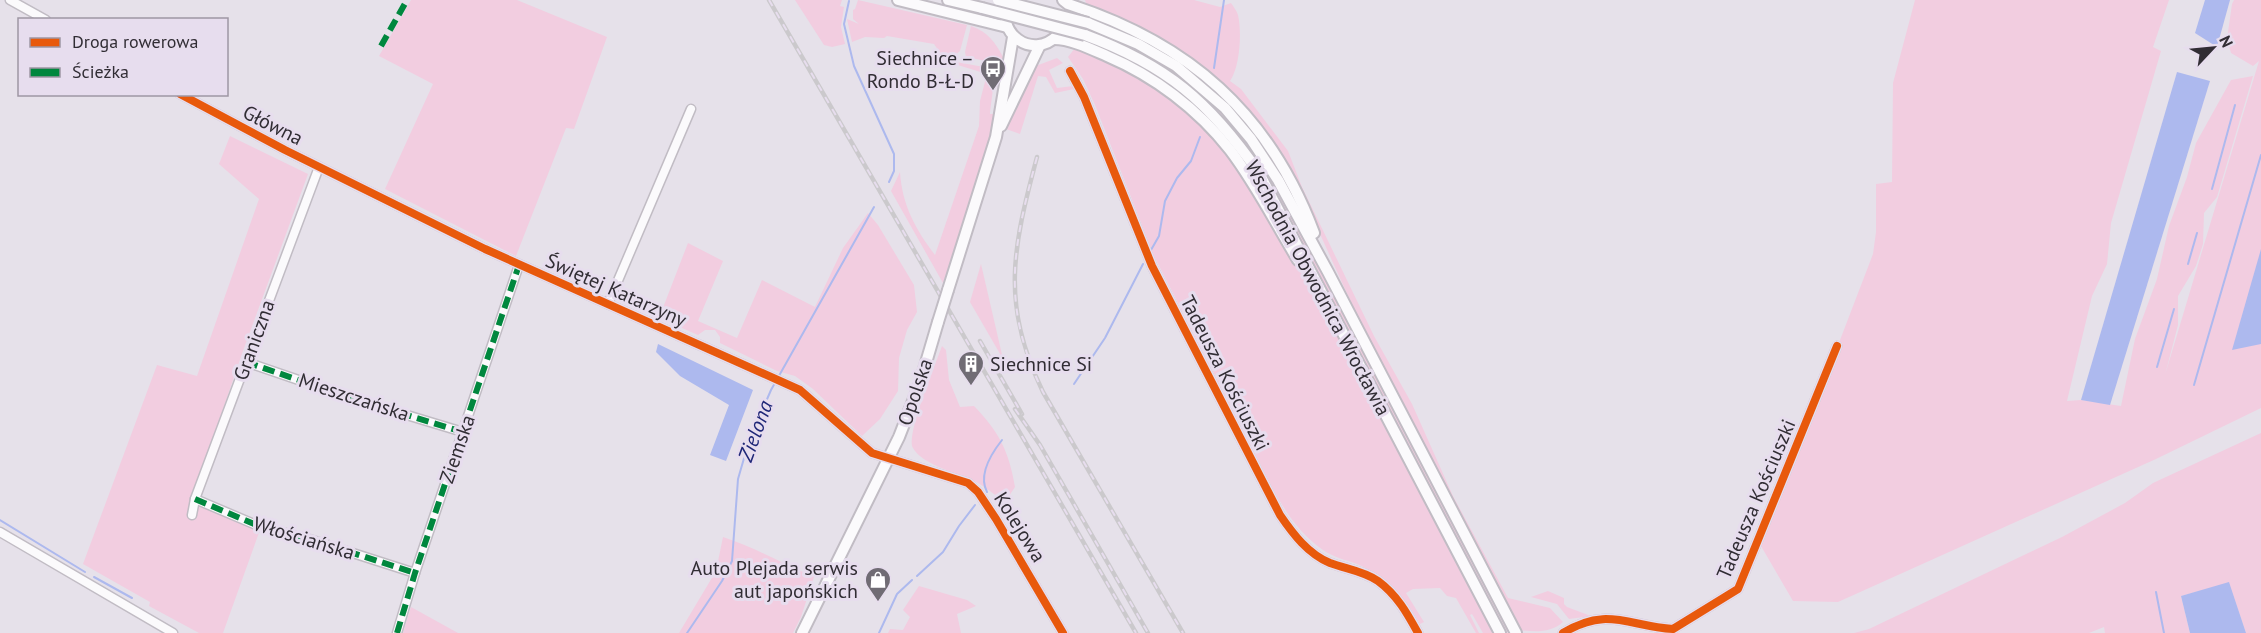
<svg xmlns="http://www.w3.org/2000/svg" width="2261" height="633" viewBox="0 0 2261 633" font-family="'PT Sans',sans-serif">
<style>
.green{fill:#f2cde0}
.water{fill:#adb9ee}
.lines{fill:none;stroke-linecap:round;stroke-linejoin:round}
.stream{stroke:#adb9ee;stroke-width:2}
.minor-casing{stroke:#c1bcc4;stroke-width:11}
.major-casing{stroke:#c1bcc4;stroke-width:14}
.minor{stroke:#fbfafc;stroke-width:8}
.major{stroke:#fbfafc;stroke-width:10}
.rail-casing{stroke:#cbc9cc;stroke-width:4.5}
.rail{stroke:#e7ddee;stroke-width:2;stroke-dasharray:7;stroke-linecap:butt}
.major-bridge-casing{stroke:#c1bcc4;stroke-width:14;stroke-linecap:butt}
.major-bridge{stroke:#fbfafc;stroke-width:10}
.quiet{stroke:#00873e;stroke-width:6;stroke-dasharray:12 6;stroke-linecap:butt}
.cycleway-casing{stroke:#e7ddee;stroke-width:11}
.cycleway{stroke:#e8590c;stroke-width:8}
.labels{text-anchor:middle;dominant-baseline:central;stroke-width:6;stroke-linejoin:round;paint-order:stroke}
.poi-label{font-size:20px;fill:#312d34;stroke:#e7ddee;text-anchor:end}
.street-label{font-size:20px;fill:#312d34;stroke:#e7ddee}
.water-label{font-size:21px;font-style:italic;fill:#202778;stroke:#e7ddee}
</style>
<rect width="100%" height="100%" fill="#e6e1ea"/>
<g class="green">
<polygon points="411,0 517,0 607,37 574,129 566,128 516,256 385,189 433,84 379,56"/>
<polygon points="795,0 842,0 840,6 844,7 841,27 845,44 832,47 824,45"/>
<polygon points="858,0 967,25 960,51 954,56 941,54 934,44 887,36 884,38 865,37 852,42 847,19 859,24 853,19 853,10 855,9"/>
<path d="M1085 0H1194L1220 7 1231 3C1233 6 1237 11 1238 15 1242 32 1240 67 1230 81L1241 89 1288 151 1302 187 1374 336 1412 404 1453 496 1508 598 1550 608 1563 622C1551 633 1535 632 1519 630L1427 455 1401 398 1354 309 1315 223 1252 116 1230 92 1174 46 1124 20 1087 6Z"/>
<polygon points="1915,0 2169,0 2153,47 2161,51 2111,223 2107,264 2092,296 2067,401 2081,400 2121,406 2135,339 2157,279 2169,226 2187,177 2196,143 2231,80 2253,76 2217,197 2204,213 2203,244 2196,266 2178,296 2178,325 2165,375 2259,61 2253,66 2231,53 2227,39 2232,4 2234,0 2261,0 2261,408 2156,459 1838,602 1793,601 1761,546 1873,254 1876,232 1876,184 1892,182 1893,83"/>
<path d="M971 26C988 32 995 42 1003 57L1001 64 966 57 965 52Z"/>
<path d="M1087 27C1101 33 1116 38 1130 45 1202 79 1247 136 1285 204L1511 633H1508L1453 530 1424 481 1303 244 1249 149 1213 108 1182 81 1153 60 1126 46 1086 31Z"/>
<path d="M1075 48C1119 62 1165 87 1199 120 1241 163 1269 219 1300 270 1370 388 1432 511 1495 633H1483L1472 614 1470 615 1479 633H1476L1456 598 1447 596 1440 588 1413 589 1406 593 1424 622 1420 624C1405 597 1387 577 1357 564 1346 560 1333 557 1323 550 1300 534 1286 513 1273 489L1154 256 1095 105 1083 79 1068 57Z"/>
<path d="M935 58 1000 70 993 89 990 112V114H994L993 120 985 159 943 283 891 191 900 172C902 205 916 230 935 255L979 126 980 101 987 74Z"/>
<polygon points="1057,58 1063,63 1049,70 1057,88 1073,86 1074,89 1055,93 1046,77 1038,76 1020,134 1006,129 1033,67"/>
<polygon points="230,136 308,174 243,351 188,511 199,505 261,527 223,633 199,633 149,606 150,602 83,564 157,365 197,376 259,199 219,164"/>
<polygon points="868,213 878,225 914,285 917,312 907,330 899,358 898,391 880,419 862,436 813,389 795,376 777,371 720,343 720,337 715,330 705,330 698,335 659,318 688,243 723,261 698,321 737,338 762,280 815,307 843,248"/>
<polygon points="981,264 1003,359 970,302"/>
<path d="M942 346 946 350 949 380 960 407 974 406C999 432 1009 451 1015 487L1005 502C996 496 987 488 978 483 961 474 922 465 913 448 906 434 936 363 942 346Z"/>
<polygon points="2261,433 2261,633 2246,633 2229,583 2181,596 2190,633 2105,633 2104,627 2089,633 1854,633 1869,629 2062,537 2125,503 2153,483"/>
<path d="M723 537C751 546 776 560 803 572H810L814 577 801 617 793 633H679L716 571Z"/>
<polygon points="919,586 967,600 976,606 957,614 961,633 888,633 890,629 903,630 910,617 903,610"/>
<polygon points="1548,591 1564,598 1564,604 1567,607 1591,616 1569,619 1557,604 1531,597"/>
<polygon points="411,607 458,633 403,633"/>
</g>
<g class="water">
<polygon points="2205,0 2230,0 2217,47 2195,33"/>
<polygon points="2177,72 2210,81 2110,405 2081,400"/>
<polygon points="2261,249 2261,344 2232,350"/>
<polygon points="658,344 753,390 726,461 710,455 729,405 680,376 656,352"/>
<polygon points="2229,582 2246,633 2190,633 2181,596"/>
</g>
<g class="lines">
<g class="stream">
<polyline points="849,1 844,24 854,66 894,154 894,171 889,182"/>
<polyline points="1214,68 1224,0"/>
<polyline points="2212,189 2235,105"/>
<polyline points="1151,250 1159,236 1165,201 1177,178 1191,161 1200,137"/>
<polyline points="2188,264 2197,233"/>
<polyline points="2157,367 2174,309"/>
<polyline points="1074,384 1105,338 1143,264"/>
<polyline points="2194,385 2261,155"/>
<path d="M987 492C978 475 991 454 1002 440"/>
<polyline points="0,520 85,572"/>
<polyline points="917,576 943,552 959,526 975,505"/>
<polyline points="94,577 132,598"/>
<polyline points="2156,592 2164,633"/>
<polyline points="687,633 722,581 732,561 738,479 749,441 771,390 874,207"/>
<polyline points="879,633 897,594 912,580"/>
</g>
<defs>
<g id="minor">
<polyline points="10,0 46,20"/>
<path d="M1070 71 1084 97 1152 266 1280 515C1293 534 1308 554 1330 563 1346 569 1364 571 1378 581 1397 595 1407 613 1418 633"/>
<polyline points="180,94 285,150 485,249 800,390 872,453 968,483 978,492 996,519 1063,633"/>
<polyline points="608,304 691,109"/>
<polyline points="246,362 357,400 463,432"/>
<polyline points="195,499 261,527 306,538 415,573"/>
<polyline points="192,515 195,499 319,167"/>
<polyline points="0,532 173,633"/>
<polyline points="397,633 415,573 519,265"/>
<path d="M1563 633C1607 606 1628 626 1673 629L1738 589 1837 346"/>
</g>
<g id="major">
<polyline points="898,0 1007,27"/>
<polyline points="948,0 982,8"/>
<path d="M1008 0C994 33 1032 61 1058 35"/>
<path d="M1063 0 1068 4C1189 43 1269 113 1314 233"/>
<polyline points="1088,23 1138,44 1176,66 1225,108 1251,139 1278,180 1328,272 1516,633"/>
<path d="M1085 35C1166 65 1209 101 1259 173L1500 633"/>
<path d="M1054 39C1071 39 1091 49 1107 56 1154 76 1198 109 1230 150 1256 184 1276 224 1298 260"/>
<polyline points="1001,126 1040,45"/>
<polyline points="948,290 996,137 1013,37"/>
<polyline points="802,633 899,437 920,383 938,322"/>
</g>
</defs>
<use href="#minor" class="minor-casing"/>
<use href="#major" class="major-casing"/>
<use href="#minor" class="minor"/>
<use href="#major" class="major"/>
<defs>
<g id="rail">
<polyline points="769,0 1136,633"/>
<path d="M1037 157C1013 247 1000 304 1043 392L1183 633"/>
<polyline points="980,341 1022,414"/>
<polyline points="1015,409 1040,445 1148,633"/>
</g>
</defs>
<use href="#rail" class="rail-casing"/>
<use href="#rail" class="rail"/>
<defs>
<g id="major-bridge">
<polyline points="998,0 1088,23"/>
<polyline points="982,8 1085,35"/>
<polyline points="938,322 948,290"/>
</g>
</defs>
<use href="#major-bridge" class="major-bridge-casing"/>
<use href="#major-bridge" class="major-bridge"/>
<g class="quiet">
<polyline points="381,46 407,0"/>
<polyline points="246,362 357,400 463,432"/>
<polyline points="195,499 261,527 306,538 415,573"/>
<polyline points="397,633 415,573 519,265"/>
</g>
<defs>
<g id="cycleway">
<path d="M1070 71 1084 97 1152 266 1280 515C1293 534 1308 554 1330 563 1346 569 1364 571 1378 581 1397 595 1407 613 1418 633"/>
<polyline points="180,94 285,150 485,249 800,390 872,453 968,483 978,492 996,519 1063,633"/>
<path d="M1563 633C1607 606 1628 626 1673 629L1738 589 1837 346"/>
</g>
</defs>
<use href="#cycleway" class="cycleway-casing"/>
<use href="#cycleway" class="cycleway"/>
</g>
<defs>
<symbol id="bus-pin" viewBox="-11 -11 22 30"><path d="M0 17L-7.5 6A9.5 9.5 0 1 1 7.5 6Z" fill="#706c74" stroke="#e7ddee"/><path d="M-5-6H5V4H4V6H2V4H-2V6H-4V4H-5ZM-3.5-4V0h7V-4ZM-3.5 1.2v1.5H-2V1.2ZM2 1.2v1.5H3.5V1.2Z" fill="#fff"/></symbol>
<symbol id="building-pin" viewBox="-11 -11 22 30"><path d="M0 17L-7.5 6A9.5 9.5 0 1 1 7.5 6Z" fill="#706c74" stroke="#e7ddee"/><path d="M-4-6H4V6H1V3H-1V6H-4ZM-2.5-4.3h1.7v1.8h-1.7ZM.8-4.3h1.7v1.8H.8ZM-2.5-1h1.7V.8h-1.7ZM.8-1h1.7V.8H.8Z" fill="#fff"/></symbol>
<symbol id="shop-pin" viewBox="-11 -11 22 30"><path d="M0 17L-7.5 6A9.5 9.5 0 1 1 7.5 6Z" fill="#706c74" stroke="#e7ddee"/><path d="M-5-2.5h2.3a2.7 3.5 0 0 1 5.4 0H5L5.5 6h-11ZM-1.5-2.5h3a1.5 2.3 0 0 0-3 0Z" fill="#fff"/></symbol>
</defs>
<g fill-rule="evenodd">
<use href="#bus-pin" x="978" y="54" width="30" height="40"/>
<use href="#building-pin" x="956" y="349" width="30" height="40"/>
<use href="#shop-pin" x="863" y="565" width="30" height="40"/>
</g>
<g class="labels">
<g class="poi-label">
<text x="974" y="58">Siechnice –<tspan x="974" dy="23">Rondo B-Ł-D</tspan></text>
<text x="990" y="364" text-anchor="start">Siechnice Si</text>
<text x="858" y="568">Auto Plejada serwis<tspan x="858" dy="23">aut japońskich</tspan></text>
</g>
<g class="street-label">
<text transform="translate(273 125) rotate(27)">Główna</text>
<text transform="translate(1318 288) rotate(62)">Wschodnia Obwodnica Wrocławia</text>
<text transform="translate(616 290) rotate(24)">Świętej Katarzyny</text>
<text transform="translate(254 340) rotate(-70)">Graniczna</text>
<text transform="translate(1225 373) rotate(63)">Tadeusza Kościuszki</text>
<text transform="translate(915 392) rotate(-71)">Opolska</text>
<text transform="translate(354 397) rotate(18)">Mieszczańska</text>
<text transform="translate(457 449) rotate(-71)">Ziemska</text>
<text transform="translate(1756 499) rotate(-67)">Tadeusza Kościuszki</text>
<text transform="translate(1020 527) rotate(58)">Kolejowa</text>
<text transform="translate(304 538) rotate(17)">Włościańska</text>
</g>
<g class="water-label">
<text transform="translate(755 431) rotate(-70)">Zielona</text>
</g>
</g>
<rect x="18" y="18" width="210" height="78" fill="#e7ddee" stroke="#9e97a4" stroke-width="1.5"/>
<rect x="30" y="38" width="30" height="9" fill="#e8590c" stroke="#9e97a4" stroke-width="1.5"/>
<text x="72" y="48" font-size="18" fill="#312d34">Droga rowerowa</text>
<rect x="30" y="68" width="30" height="9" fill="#00873e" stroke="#9e97a4" stroke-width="1.5"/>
<text x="72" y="78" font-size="18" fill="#312d34">Ścieżka</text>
<g transform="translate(2213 48) rotate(64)" stroke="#e7ddee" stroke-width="4.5" paint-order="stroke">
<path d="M0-4.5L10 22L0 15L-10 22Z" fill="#312d34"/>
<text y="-9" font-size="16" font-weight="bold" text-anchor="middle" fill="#312d34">N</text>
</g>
</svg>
